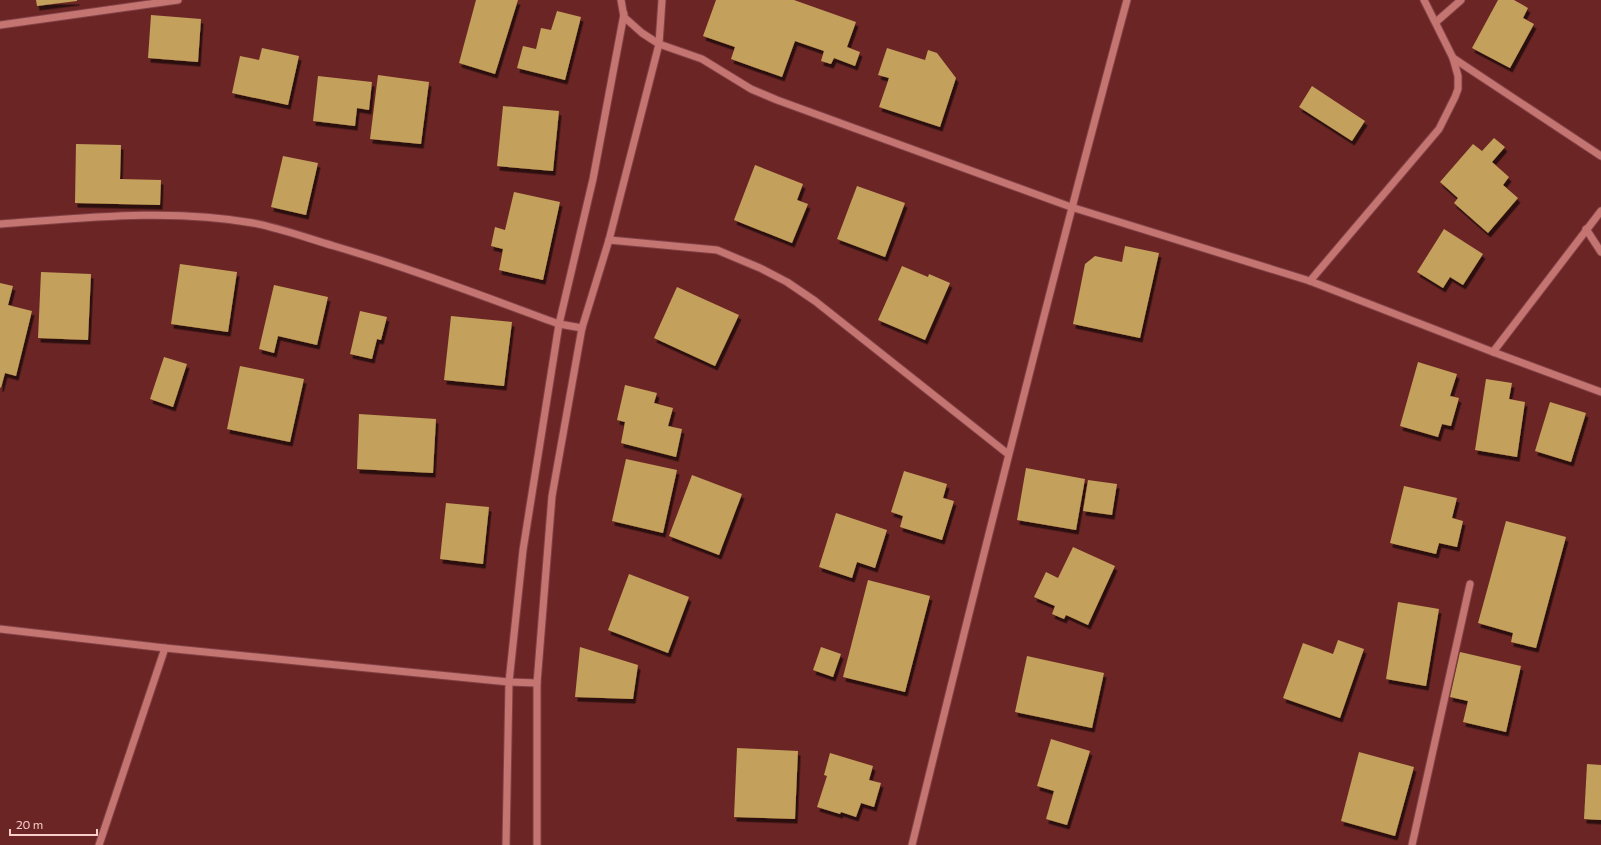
<svg xmlns="http://www.w3.org/2000/svg" width="1601" height="845" viewBox="0 0 1601 845" font-family="Commissioner,sans-serif">
<style>
.building{fill:#c3a05b;filter:url(#shadow)}
.lines{fill:none;stroke-linecap:round;stroke-linejoin:round}
.minor-casing{stroke:#804145;stroke-width:9}
.minor{stroke:#c47471;stroke-width:7}
</style>
<defs>
<filter id="shadow"><feDropShadow dx="2.5" dy="4.5" stdDeviation="0" flood-color="#0009"/></filter>
</defs>
<rect width="100%" height="100%" fill="#6b2525"/>
<g class="building">
<polygon points="36,0 77,0 77,1 37,6"/>
<polygon points="476,0 518,0 495,74 459,63"/>
<polygon points="716,0 794,0 856,22 847,47 860,52 855,66 834,58 831,64 821,61 824,51 795,41 782,77 731,59 735,47 703,36"/>
<polygon points="1498,0 1514,0 1528,8 1523,18 1534,24 1510,68 1472,48"/>
<polygon points="557,11 581,17 565,80 517,68 523,46 536,49 541,28 551,30"/>
<polygon points="151,15 201,19 198,62 148,58"/>
<polygon points="262,48 299,56 288,105 232,93 240,56 259,60"/>
<polygon points="887,48 925,60 928,50 937,53 956,78 940,127 879,107 889,78 878,75"/>
<polygon points="378,75 429,82 421,144 370,139"/>
<polygon points="318,76 372,82 369,110 357,108 355,126 313,121"/>
<polygon points="1312,86 1365,121 1352,141 1299,107"/>
<polygon points="503,106 559,111 553,171 497,166"/>
<polygon points="1494,138 1505,147 1492,162 1509,177 1503,185 1518,198 1488,233 1454,203 1458,198 1440,182 1473,144 1482,151"/>
<polygon points="76,144 121,145 120,179 161,180 160,205 75,203"/>
<polygon points="283,156 318,163 306,215 271,207"/>
<polygon points="755,165 803,184 797,200 808,204 792,243 734,220"/>
<polygon points="857,186 905,203 885,257 837,239"/>
<polygon points="514,192 560,202 543,280 499,270 503,249 491,246 495,227 505,230"/>
<polygon points="1444,229 1483,254 1463,285 1450,277 1443,288 1417,272"/>
<polygon points="1125,246 1159,253 1140,338 1073,324 1085,264 1095,256 1122,262"/>
<polygon points="180,264 237,272 228,332 171,324"/>
<polygon points="902,266 928,277 929,274 950,283 925,340 878,320"/>
<polygon points="41,272 91,274 88,340 38,338"/>
<polygon points="0,283 13,286 8,305 32,311 16,376 5,373 1,388 0,387"/>
<polygon points="274,285 328,297 317,345 278,336 274,353 259,349"/>
<polygon points="677,287 739,315 715,366 654,338"/>
<polygon points="360,311 387,317 381,340 377,339 372,359 350,354"/>
<polygon points="451,316 512,322 504,386 444,380"/>
<polygon points="164,357 187,364 173,407 150,399"/>
<polygon points="1418,362 1457,374 1450,396 1459,398 1451,426 1442,424 1438,437 1400,426"/>
<polygon points="240,366 304,379 290,442 227,429"/>
<polygon points="1486,379 1512,383 1509,399 1525,402 1517,457 1475,450"/>
<polygon points="625,385 657,393 654,403 673,408 668,426 682,429 676,457 621,443 625,422 617,420"/>
<polygon points="1550,402 1586,413 1571,462 1535,451"/>
<polygon points="359,414 436,419 433,473 357,469"/>
<polygon points="626,459 677,470 663,533 612,521"/>
<polygon points="1026,468 1085,479 1076,530 1017,520"/>
<polygon points="904,471 947,484 943,498 954,501 942,540 900,527 903,516 891,512"/>
<polygon points="692,475 742,494 719,555 669,536"/>
<polygon points="1088,480 1117,484 1112,515 1083,511"/>
<polygon points="1404,486 1457,498 1452,518 1463,521 1457,547 1439,543 1436,554 1390,543"/>
<polygon points="446,503 489,507 483,564 440,559"/>
<polygon points="836,513 887,530 875,568 857,562 852,578 819,567"/>
<polygon points="1506,521 1566,537 1536,648 1511,642 1513,633 1478,623"/>
<polygon points="1073,547 1115,566 1088,625 1066,615 1064,619 1052,614 1055,606 1034,597 1046,572 1058,578"/>
<polygon points="629,574 689,597 668,653 608,630"/>
<polygon points="868,580 930,596 905,692 843,677"/>
<polygon points="1398,602 1439,609 1426,686 1386,679"/>
<polygon points="1338,640 1364,649 1340,718 1283,698 1303,643 1333,654"/>
<polygon points="580,647 638,665 633,699 575,697"/>
<polygon points="821,647 841,654 833,677 813,670"/>
<polygon points="1460,652 1521,666 1506,732 1463,722 1468,701 1450,697"/>
<polygon points="1027,656 1104,673 1092,728 1015,712"/>
<polygon points="1051,739 1090,751 1067,825 1046,819 1054,791 1037,786"/>
<polygon points="737,748 798,751 795,819 734,817"/>
<polygon points="1359,752 1414,767 1395,836 1341,821"/>
<polygon points="830,753 873,766 869,780 881,783 874,807 861,803 856,817 841,812 840,814 817,807 827,776 824,775"/>
<polygon points="1587,764 1601,765 1601,820 1584,819"/>
</g>
<g class="lines">
<defs>
<g id="minor">
<polyline points="621,0 624,17 642,33 659,44 702,59 751,89 777,100 1071,207 1310,281 1493,352 1601,392"/>
<polyline points="1436,22 1461,0"/>
<polyline points="0,25 178,0"/>
<polyline points="1453,58 1601,156"/>
<path d="M0 224C83 218 170 208 253 223 280 228 307 238 334 246 410 268 485 297 559 324L582 328"/>
<polyline points="1586,229 1601,252"/>
<polyline points="609,240 717,250 760,268 787,282 815,301 1008,454"/>
<polyline points="1310,281 1439,129 1455,97 1458,89 1458,76 1453,58 1424,0"/>
<polyline points="1493,352 1601,211"/>
<polyline points="0,629 165,648 509,682 537,683"/>
<polyline points="99,845 165,648"/>
<polyline points="506,845 509,682 523,550 559,324 593,179 624,14"/>
<polyline points="537,845 537,683 552,496 582,328 609,240 659,44 662,0"/>
<path d="M912 845C981 563 1051 281 1127 0"/>
<polyline points="1412,845 1470,584"/>
</g>
</defs>
<use href="#minor" class="minor-casing"/>
<use href="#minor" class="minor"/>
</g>
<path d="M10 829v6h87v-6" fill="none" stroke="#f9cdca" stroke-width="2"/>
<text x="16" y="829" font-size="12" fill="#f9cdca" stroke="#6b2525" stroke-width="3" paint-order="stroke">20 m</text>
</svg>
